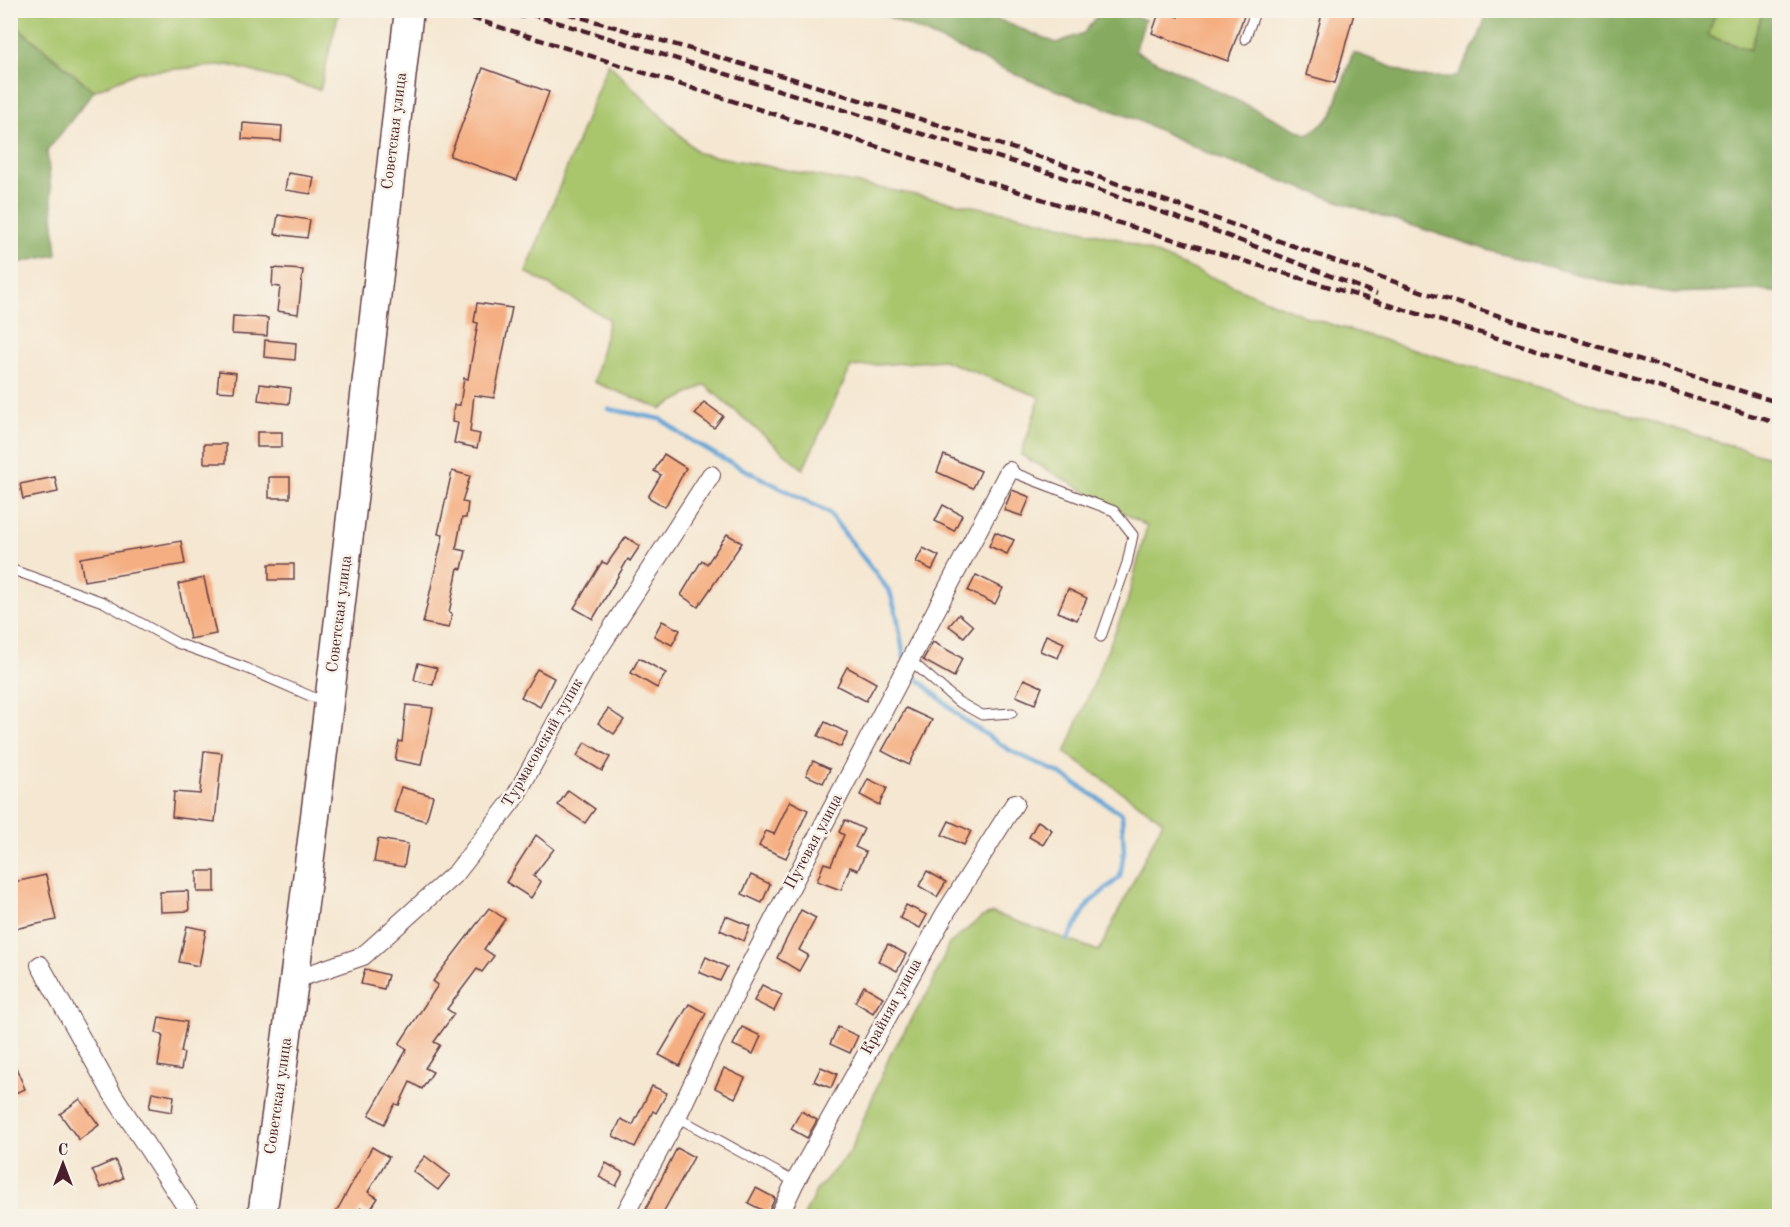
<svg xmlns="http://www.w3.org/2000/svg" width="1790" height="1227" viewBox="0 0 1790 1227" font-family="'Old Standard TT',serif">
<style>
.green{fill:#a9c66d;stroke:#7a724c;stroke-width:1.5}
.forest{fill:#86ab60;stroke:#686546;stroke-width:1.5}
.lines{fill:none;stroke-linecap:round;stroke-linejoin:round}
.stream{stroke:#63a4d6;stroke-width:4.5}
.building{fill:#f5ae81}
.lane-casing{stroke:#643d44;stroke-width:11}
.street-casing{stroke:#643d44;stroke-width:20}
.primary-casing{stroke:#643d44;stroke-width:31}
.lane{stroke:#fff;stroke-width:9}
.street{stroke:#fff;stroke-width:18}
.primary{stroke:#fff;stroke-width:28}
.rail{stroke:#4a1f2b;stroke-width:4.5;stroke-dasharray:9 4.5;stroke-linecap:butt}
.labels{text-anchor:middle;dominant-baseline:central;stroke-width:5;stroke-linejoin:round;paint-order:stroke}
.street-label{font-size:16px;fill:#4a1f2b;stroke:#f7f3e8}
</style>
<rect width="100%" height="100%" fill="#f7f3e8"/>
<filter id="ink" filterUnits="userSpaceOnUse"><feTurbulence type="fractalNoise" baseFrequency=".0167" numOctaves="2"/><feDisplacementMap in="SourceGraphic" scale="12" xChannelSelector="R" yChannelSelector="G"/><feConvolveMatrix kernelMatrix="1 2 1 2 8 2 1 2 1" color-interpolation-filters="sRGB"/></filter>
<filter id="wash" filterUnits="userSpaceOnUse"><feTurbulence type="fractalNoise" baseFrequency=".008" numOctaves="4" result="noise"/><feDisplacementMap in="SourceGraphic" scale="24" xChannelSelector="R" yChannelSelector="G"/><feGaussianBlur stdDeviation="1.35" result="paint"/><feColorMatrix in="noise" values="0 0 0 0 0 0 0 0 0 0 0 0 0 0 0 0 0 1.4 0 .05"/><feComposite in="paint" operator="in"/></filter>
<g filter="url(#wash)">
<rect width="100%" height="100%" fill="#f5e7d1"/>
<g class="green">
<polygon points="11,10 339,11 320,90 229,65 138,72 94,91 11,21"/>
<polygon points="1716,11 1763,11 1751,50 1708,36"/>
<polygon points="608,63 698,153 1014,214 1123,240 1307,317 1779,460 1779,1216 804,1216 816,1191 850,1152 890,1055 930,989 949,944 982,917 993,913 1099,951 1163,821 1065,753 1127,603 1147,526 1021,455 1040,397 943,360 851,367 803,469 705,385 661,409 594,382 609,319 526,272"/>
</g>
<g class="forest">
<polygon points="876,11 977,11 1056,43 1084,33 1100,12 1124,11 1145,20 1135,51 1308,135 1332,115 1353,52 1417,77 1457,77 1479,36 1488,11 1716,11 1708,36 1750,50 1763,11 1779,11 1779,293 1758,290 1673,293 1610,283 1494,252 1349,205 1221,159 1135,119 1026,79"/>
<polygon points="10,21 94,91 47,151 57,255 11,264"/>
</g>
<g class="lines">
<g class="stream">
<polyline points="609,409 661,419 682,435 718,456 828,512 890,592 897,616 904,658"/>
<polyline points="910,668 918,679 964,720 1011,751 1059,773 1122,814 1124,851 1120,877 1089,903 1067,940"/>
</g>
</g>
<g id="blocks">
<g class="building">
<polygon points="1160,10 1178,17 1180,10 1246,10 1228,61 1152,33"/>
<polygon points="1323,10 1355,10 1335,83 1306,75"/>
<polygon points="483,68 549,92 517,180 450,156"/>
<polygon points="243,123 282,126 281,141 242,139"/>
<polygon points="288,173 314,177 311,194 285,190"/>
<polygon points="278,215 310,220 307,238 275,234"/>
<polygon points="273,268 303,270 298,314 277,311 280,287 272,286"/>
<polygon points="477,303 512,308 494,398 474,395 470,432 480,434 477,448 454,443 458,423 452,422 454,405 460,405 464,378 468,379 478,323 474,322"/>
<polygon points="233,316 268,318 267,336 232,334"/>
<polygon points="265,340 296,343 295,360 264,357"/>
<polygon points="219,371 236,373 234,392 217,391"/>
<polygon points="260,384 291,388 289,404 258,400"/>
<polygon points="704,402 723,416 714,428 695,414"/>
<rect x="257" y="432" width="25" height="15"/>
<rect x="204" y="444" width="22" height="19"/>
<polygon points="664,454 686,468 665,507 648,497 661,475 654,471"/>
<polygon points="944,455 981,471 973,488 937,472"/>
<polygon points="452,471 470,476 462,502 468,503 466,518 462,518 456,549 466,551 462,569 458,568 449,613 452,614 449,628 423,623 443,535 438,534"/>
<polygon points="55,477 58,492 23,499 20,484"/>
<rect x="269" y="477" width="21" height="21"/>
<polygon points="1012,490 1030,497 1022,516 1004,510"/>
<polygon points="943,505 962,515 954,531 935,521"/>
<polygon points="995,532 1014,540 1007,554 989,546"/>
<polygon points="727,534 742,543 698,607 681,595 702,560 707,564"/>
<polygon points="626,537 640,546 630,561 628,559 593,619 574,608 602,562 607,564"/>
<polygon points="181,541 185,564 84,581 80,558"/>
<polygon points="923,548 939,556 932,570 916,562"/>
<rect x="269" y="564" width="25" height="16"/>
<polygon points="976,575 1003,588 995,604 968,591"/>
<polygon points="204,578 216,634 190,639 178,584"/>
<polygon points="1068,589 1087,598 1077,620 1058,612"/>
<polygon points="959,614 973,626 964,637 949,626"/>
<polygon points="662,621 680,630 672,645 654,636"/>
<polygon points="1046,635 1064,643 1058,658 1040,651"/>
<polygon points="933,642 962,658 954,677 923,660"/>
<polygon points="639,658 666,673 657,688 631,673"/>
<polygon points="418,663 437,668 433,685 414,680"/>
<polygon points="847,667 876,683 866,701 837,686"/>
<polygon points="537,669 554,678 540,707 521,697"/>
<polygon points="1024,679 1042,687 1035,704 1016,696"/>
<polygon points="406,705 433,708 421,765 395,760 399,741 402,742"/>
<polygon points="906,708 932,720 909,765 882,751"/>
<polygon points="608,709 624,720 614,734 598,723"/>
<polygon points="825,722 848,733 841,747 818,736"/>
<polygon points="585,742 610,757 602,771 577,756"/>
<polygon points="204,751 222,753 215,822 172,817 174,792 200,794"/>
<polygon points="813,761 830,769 823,783 806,775"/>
<polygon points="868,779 887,788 879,805 860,795"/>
<polygon points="401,787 433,796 426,821 394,812"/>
<polygon points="568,790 595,809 585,823 558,805"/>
<polygon points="790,801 808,810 786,858 759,846 766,831 774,834"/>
<polygon points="845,820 864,829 855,847 866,852 858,870 850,867 841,890 817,881 824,863 831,865 844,835 839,832"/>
<polygon points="949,821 971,831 964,845 942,835"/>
<polygon points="1038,821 1052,830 1043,845 1029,837"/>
<polygon points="536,835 554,849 533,876 541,882 531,898 506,882"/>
<polygon points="378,839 408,844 404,867 374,862"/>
<rect x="197" y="871" width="18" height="21"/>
<polygon points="927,871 946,882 937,897 919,886"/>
<polygon points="46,875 56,920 10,930 10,883"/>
<polygon points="751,875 770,884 762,903 742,894"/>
<polygon points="188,891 189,911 161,912 160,892"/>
<polygon points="906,905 927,915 920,928 900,918"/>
<polygon points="489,908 505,919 484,949 494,956 482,972 477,969 447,1009 454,1014 434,1042 440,1045 425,1068 433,1072 422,1089 410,1082 399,1105 395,1104 384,1124 369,1115 407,1049 399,1044 438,985 433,981"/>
<polygon points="801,910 816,918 799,950 808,955 799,971 777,958"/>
<polygon points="726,916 750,926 744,941 720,930"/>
<polygon points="187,926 206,930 199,966 179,962"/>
<polygon points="888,944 906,954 897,971 878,961"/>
<polygon points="706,957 727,967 720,981 699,972"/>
<polygon points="365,969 388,975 384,989 361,984"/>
<polygon points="762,985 782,995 774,1011 754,1001"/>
<polygon points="864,986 883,997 873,1013 855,1002"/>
<polygon points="689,1004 706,1013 680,1066 659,1055"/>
<polygon points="159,1017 187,1022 181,1052 184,1053 181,1070 158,1066 163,1035 156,1033"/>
<polygon points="742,1027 761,1036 753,1054 733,1045"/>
<polygon points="838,1027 858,1036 850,1053 830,1044"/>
<polygon points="10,1053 25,1089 10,1095"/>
<polygon points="821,1067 837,1074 831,1088 814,1081"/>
<polygon points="724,1068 745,1078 735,1098 715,1088"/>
<polygon points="652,1086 667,1093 656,1113 653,1111 635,1147 613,1136 621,1119 633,1125"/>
<polygon points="152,1092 174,1096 172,1112 149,1108"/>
<polygon points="80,1099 99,1125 79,1140 60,1114"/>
<polygon points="801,1111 817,1120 807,1138 791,1129"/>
<polygon points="372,1147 389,1157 368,1192 378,1198 369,1212 361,1208 356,1216 334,1216"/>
<polygon points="677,1148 694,1157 661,1216 646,1209"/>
<polygon points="425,1156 450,1175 438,1190 413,1171"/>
<polygon points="115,1160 123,1178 101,1188 92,1170"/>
<polygon points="606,1163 623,1173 616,1186 599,1177"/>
<polygon points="756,1188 775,1198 768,1213 748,1203"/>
</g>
</g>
</g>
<g filter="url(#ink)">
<use href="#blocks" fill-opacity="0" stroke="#643d44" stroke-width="1.5"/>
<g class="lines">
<defs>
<g id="lane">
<polyline points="1245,39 1256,10"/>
<polyline points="1009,471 1114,511 1133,535 1127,563 1101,637"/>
<polyline points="10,569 103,602 177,643 246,668 324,702"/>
<polyline points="910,660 957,701 982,715 1012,713"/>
<polyline points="677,1117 795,1182"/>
</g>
<g id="street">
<polyline points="40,965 112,1093 192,1216"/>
<polyline points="296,979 363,956 457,872 515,797 585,670 711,475"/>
<polyline points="624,1216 677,1117 740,984 1009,471"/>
<polyline points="779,1216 795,1182 946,912 1015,803"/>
</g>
<path id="primary" d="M262 1216C319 815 363 413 409 10"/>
</defs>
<use href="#lane" class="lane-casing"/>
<use href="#street" class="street-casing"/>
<use href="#primary" class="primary-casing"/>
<use href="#lane" class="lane"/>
<use href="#street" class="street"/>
<use href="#primary" class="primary"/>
<g class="rail">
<polyline points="446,10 1070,208 1780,424"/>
<polyline points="492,10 524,17"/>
<polyline points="517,10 1053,174 1218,232 1377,294"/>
<polyline points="556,10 790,78 1056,162 1426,293 1780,403"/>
</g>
</g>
</g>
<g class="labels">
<g class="street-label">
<text transform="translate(395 131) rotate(-83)">Советская улица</text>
<text transform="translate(340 614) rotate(-83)">Советская улица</text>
<text transform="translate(543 743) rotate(-60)">Турмасовский тупик</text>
<text transform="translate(814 842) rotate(-62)">Путевая улица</text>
<text transform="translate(892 1007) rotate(-61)">Крайняя улица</text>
<text transform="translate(279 1096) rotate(-82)">Советская улица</text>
</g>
</g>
<rect width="1790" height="1227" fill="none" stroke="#f7f3e8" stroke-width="36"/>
<g transform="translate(63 1164)" stroke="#f7f3e8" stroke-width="4.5" paint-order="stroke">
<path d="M0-4.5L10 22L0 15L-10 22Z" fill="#4a1f2b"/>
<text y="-9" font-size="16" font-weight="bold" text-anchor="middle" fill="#4a1f2b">С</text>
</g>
</svg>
